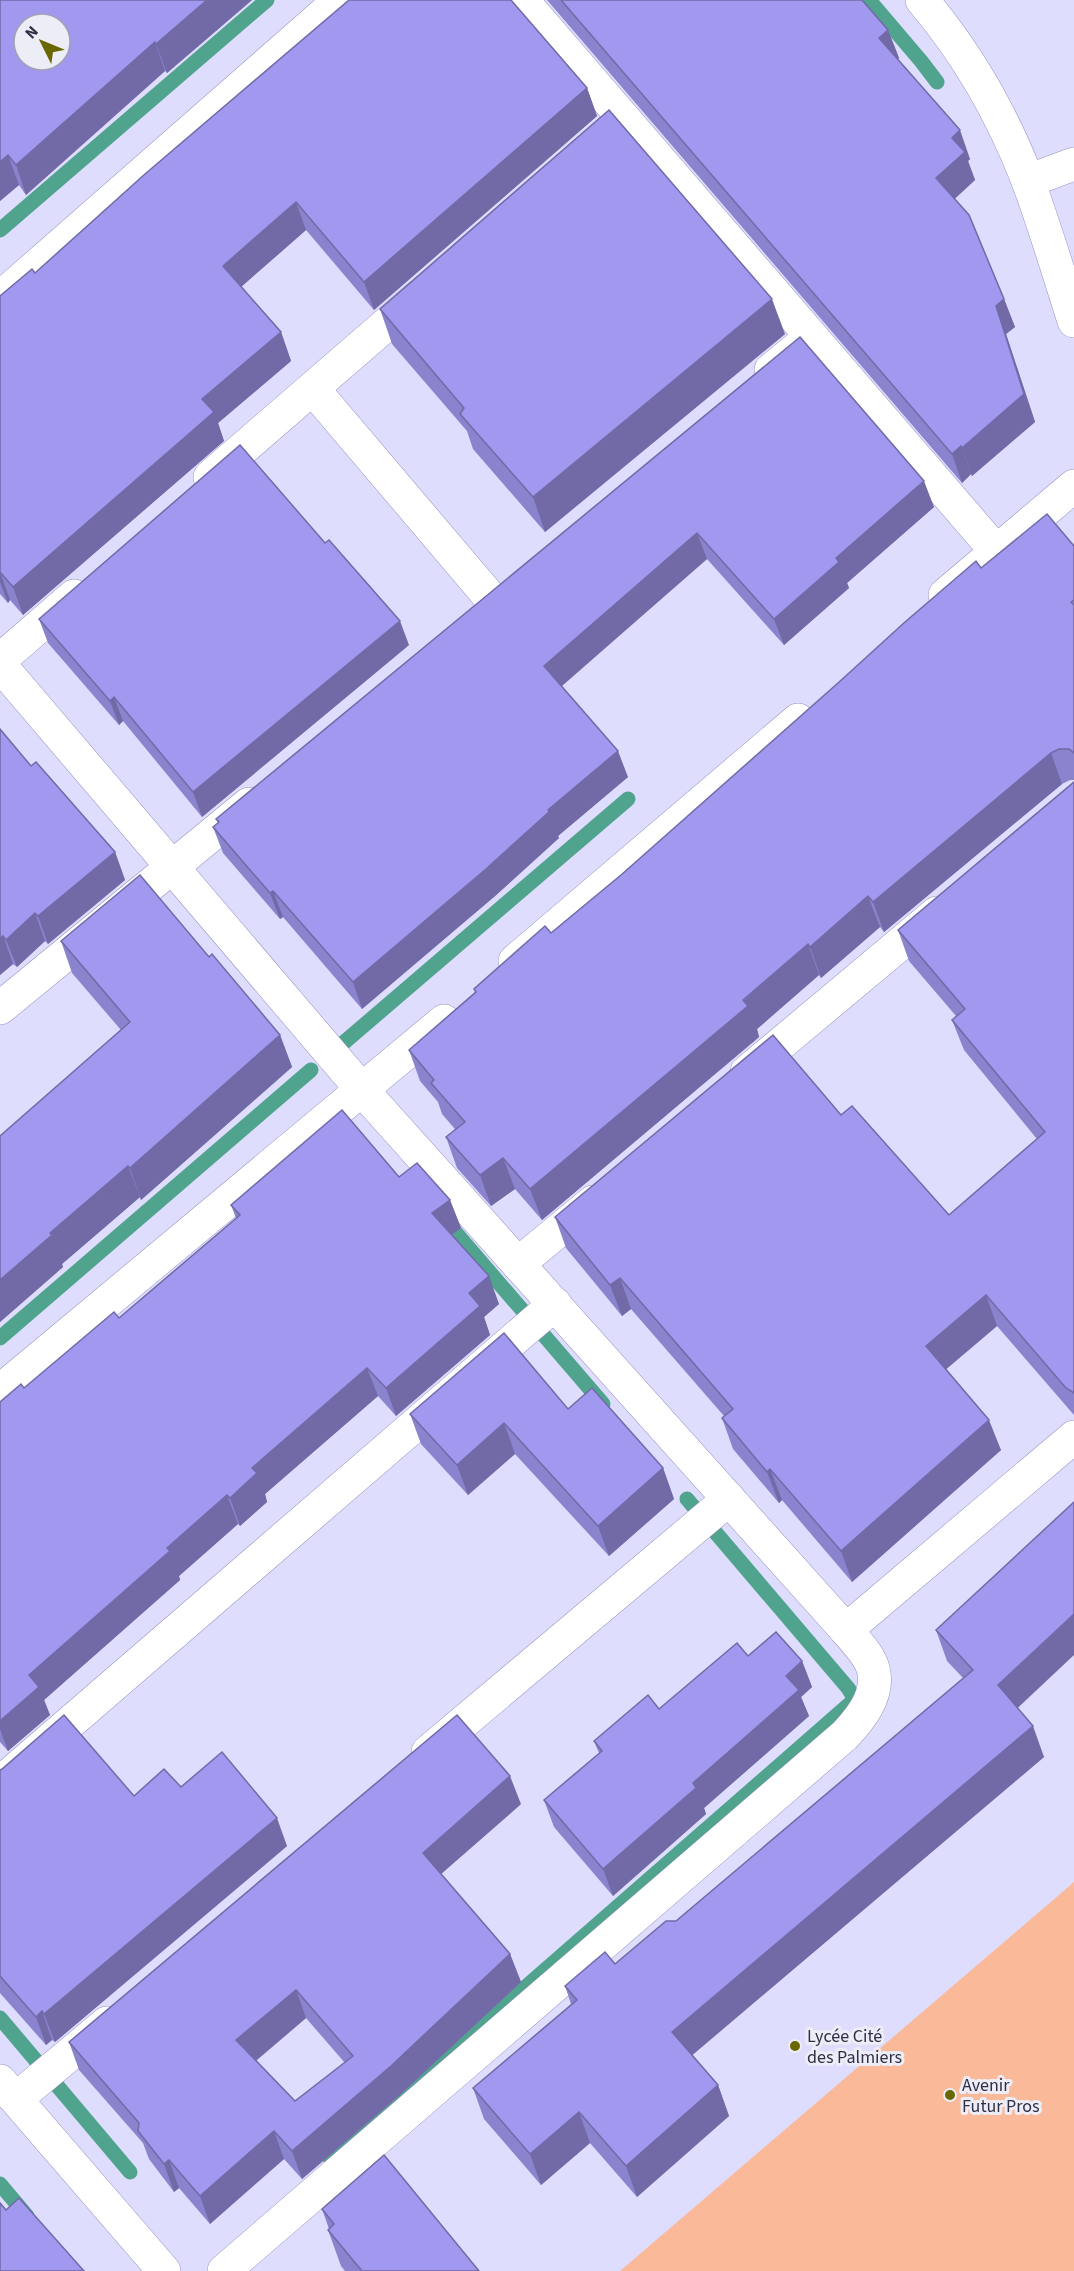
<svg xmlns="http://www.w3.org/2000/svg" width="1074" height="2271" viewBox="0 0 1074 2271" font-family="'Source Sans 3',sans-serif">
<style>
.green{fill:#fab999}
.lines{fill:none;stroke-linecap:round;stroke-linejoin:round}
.stream{stroke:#50a38c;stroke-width:15}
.minor-casing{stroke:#9591c4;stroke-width:34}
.minor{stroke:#fff;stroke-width:33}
.wall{fill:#8a83ce;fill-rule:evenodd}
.shaded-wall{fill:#716aa7}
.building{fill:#a198ef;stroke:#716aa7;stroke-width:1.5;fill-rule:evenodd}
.poi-dot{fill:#6a6600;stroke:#ededf8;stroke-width:2}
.labels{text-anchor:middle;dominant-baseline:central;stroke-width:6;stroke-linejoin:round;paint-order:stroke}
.poi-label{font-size:18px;fill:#302f44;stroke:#ededf8;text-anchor:start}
</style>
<rect width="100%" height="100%" fill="#dfddfe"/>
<polygon class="green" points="1074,1882 1074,2271 620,2271"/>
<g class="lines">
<g class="stream">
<polyline points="869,0 921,61 937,82"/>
<polyline points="0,230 267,0"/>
<polyline points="334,1051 628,799"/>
<polyline points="443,1218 603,1404"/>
<polyline points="0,1338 311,1070"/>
<polyline points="0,2018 130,2172"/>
<polyline points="330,2158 852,1702 853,1696 848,1688 687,1499"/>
<polyline points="0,2184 27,2216"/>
</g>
<defs>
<g id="minor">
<polyline points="522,0 996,551"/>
<path d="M922 0C967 53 1003 116 1028 181 1045 227 1059 274 1074 321"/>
<polyline points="1028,181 1074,164"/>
<polyline points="0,298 340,0"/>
<polyline points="771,370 811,337"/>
<polyline points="313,389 493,601"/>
<polyline points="210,477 418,297"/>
<polyline points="945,595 1074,486"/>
<polyline points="0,660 74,596"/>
<path d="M0 665 363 1091 846 1630C856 1642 872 1657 874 1673 878 1697 860 1719 845 1735L224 2271"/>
<polyline points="515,961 798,720"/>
<polyline points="0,1008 249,804"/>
<polyline points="747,1072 937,913"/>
<polyline points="518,1264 593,1202"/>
<polyline points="0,1391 444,1021"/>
<polyline points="846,1630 1074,1437"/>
<polyline points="428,1752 729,1499"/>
<polyline points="0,1783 555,1304"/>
<polyline points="0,2081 164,2271"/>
<polyline points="16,2099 107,2023"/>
</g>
</defs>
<use href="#minor" class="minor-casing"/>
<use href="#minor" class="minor"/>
</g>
<g class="wall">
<polygon points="0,0 252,0 167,73 165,71 26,195 19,185 0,201"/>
<polygon points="547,0 862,0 888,30 899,58 898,59 970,159 968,161 975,180 954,199 1004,299 1015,327 1006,334 1035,422 972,476 971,474 962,483"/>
<polygon points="587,88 597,116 374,310 306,230 241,287 281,332 291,361 218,423 224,441 23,615 10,600 8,603 0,594 0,296 35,273"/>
<polygon points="380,309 785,334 545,532 473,449 467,431 392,344"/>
<polygon points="800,337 934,507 847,583 849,588 784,645 707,559 561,686 628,777 558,836 559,838 495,896 362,1009 283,917 280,919 223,853 213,827 218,823 216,819"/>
<polygon points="1074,546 1074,780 1070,780 1062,784 884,932 880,927 821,978 819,975 757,1029 759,1037 542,1220 515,1189 491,1206 457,1168 446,1137 455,1129 442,1114 438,1102 420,1081 409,1050 475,992 474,989 551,933 621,875 981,568"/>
<polygon points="39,619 409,645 202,817 123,721 119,725 48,643"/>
<polygon points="0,729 31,766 115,852 125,880 48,944 45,941 17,967 13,964 0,975"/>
<polygon points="1074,782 1074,1415 997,1326 946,1369 1001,1450 852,1582 782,1500 779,1503 733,1449 722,1418 724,1416 631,1309 622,1316 566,1248 555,1217 841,1115 949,1215 1037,1139 964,1050 952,1020 956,1016 909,961 898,930"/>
<polygon points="61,941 209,957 280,1035 292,1067 141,1200 140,1197 62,1264 63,1267 0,1322 0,1136 121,1030 72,973"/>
<polygon points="399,1177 450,1200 461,1228 452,1234 499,1304 484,1317 490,1335 396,1416 378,1396 265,1494 267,1502 240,1526 238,1524 179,1576 180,1580 44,1700 50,1715 8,1751 0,1742 0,1402 24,1388 119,1318 236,1218 231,1205"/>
<polygon points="568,1409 663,1468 674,1499 609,1556 515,1454 468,1495 421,1444 410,1414"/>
<polygon points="936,1630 1018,1708 1044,1757 692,2055 718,2085 729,2116 637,2197 590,2143 541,2185 484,2119 473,2088 571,2004 565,1986 615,1964 676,1921 963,1678 947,1661"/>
<polygon points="748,1656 802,1661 812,1687 801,1697 809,1716 704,1808 706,1814 613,1896 554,1827 544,1800 599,1753 594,1741 659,1709"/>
<polygon points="0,1770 134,1796 181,1787 287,1846 55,2042 52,2040 46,2045 0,1993"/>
<path d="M521 1804 441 1874 510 1954 521 1982 401 2094 302 2179 284 2159 210 2224 179 2188 174 2192 149 2159 143 2143 79 2070 69 2042ZM306 2018 345 2063 295 2101 256 2061Z"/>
<polygon points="322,2209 479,2271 345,2271 341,2266 328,2230 329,2229"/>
</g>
<g class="shaded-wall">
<polygon points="207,0 252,0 167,73 156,44"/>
<polygon points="888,30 899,58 890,66 879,38"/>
<polygon points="155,42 165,71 26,195 16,165"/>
<polygon points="587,88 597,116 374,310 364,282"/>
<polygon points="960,130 970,159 968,161 975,180 946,207 936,178 952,138"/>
<polygon points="8,155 19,185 0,201 0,162"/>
<polygon points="296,202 306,230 233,294 223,266"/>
<polygon points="772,299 785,334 545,532 533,497"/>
<polygon points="1004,299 1015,327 1006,334 1035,422 972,476 962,448 996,306"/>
<polygon points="281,332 291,361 218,423 224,441 23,615 13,587 202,399"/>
<polygon points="961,446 971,474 962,483 952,454"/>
<polygon points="924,481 934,507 847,583 849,588 784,645 774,619 836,558"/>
<polygon points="697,533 707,559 554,693 544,666"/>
<polygon points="0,572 10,600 8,603 0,582"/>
<polygon points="400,621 409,645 202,817 193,792"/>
<polygon points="114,697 123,721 119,725 110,701"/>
<polygon points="618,751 628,777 558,836 559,838 495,896 362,1009 353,982 548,810"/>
<polygon points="1051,753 1062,784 884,932 873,902"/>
<polygon points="115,852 125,880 48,944 38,916"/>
<polygon points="273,891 283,917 280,919 270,893"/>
<polygon points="868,896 880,927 821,978 810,947"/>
<polygon points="35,913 45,941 17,967 6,940"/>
<polygon points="3,936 13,964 0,975 0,939"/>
<polygon points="808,944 819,975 757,1029 759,1037 542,1220 530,1189"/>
<polygon points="280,1035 292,1067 141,1200 130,1168"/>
<polygon points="503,1158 515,1189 491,1206 480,1175"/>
<polygon points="128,1166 140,1197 62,1264 63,1267 0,1322 0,1280 50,1233"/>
<polygon points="450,1200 461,1228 443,1241 432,1213"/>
<polygon points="489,1276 499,1304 484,1317 490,1335 396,1416 386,1388 469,1293"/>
<polygon points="620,1278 631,1309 622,1316 610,1285"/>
<polygon points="986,1295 997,1326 937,1377 926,1346"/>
<polygon points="367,1368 378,1396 265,1494 267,1502 240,1526 230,1498 252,1468"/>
<polygon points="989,1420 1001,1450 852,1582 841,1551"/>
<polygon points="504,1423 515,1454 468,1495 457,1465"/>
<polygon points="663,1468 674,1499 609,1556 598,1526"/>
<polygon points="770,1469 782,1500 779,1503 767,1472"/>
<polygon points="227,1495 238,1524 179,1576 180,1580 44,1700 50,1715 8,1751 0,1729 0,1721 29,1675 167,1548"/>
<polygon points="1074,1614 1074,1655 1009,1716 998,1685"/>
<polygon points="802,1661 812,1687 801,1697 809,1716 704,1808 706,1814 613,1896 603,1869 693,1783 786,1676"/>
<polygon points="1033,1726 1044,1757 683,2063 672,2032"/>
<polygon points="510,1776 521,1804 433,1881 423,1853"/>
<polygon points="277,1818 287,1846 55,2042 44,2014"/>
<polygon points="510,1954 521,1982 401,2094 302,2179 292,2151"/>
<polygon points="296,1990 306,2018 247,2068 236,2040"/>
<polygon points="42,2011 52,2040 46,2045 36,2017"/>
<polygon points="718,2085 729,2116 637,2197 626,2166"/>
<polygon points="579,2112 590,2143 541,2185 530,2154"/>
<polygon points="274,2131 284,2159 210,2224 200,2196"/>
<polygon points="169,2160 179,2188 174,2192 164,2164"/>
</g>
<g class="building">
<path d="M0 0H207L156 44 155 42 16 165 8 155 0 162ZM24 24H60V60H24Z"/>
<polygon points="349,0 511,0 587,88 364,282 296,202 223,266 281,332 202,399 214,412 13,587 0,572 0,296 32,269 35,273 145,174"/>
<polygon points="561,0 862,0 888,30 879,38 960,130 952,138 965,152 936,178 969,215 1004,299 996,306 1024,394 962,448 961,446 952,454"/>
<polygon points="609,110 772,299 533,497 460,414 464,408 380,309"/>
<polygon points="800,337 924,481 836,558 839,562 774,619 697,533 544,666 618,751 548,810 549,812 486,869 353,982 273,891 270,893 213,827 219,822 216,819"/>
<polygon points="240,445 325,543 329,540 400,621 193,792 114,697 110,701 39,619"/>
<polygon points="1047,514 1074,546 1074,600 1071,602 1074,605 1074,753 1069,749 1059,749 1051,753 873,902 868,896 810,947 808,944 743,1000 748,1006 530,1189 503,1158 480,1175 446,1137 465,1122 431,1083 434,1080 409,1050 476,992 474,989 545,926 551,933 621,875 838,683 905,622 976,561 981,568"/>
<polygon points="0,729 31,766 36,762 115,852 38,916 35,913 6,940 3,936 0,939"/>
<polygon points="1074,782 1074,1393 1066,1388 986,1295 926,1346 989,1420 841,1551 770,1469 767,1472 722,1418 733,1409 620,1278 610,1285 555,1217 773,1035 841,1115 852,1106 949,1215 1045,1132 952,1020 965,1009 898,930"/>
<polygon points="140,875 209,957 212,954 280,1035 130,1168 128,1166 50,1233 52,1235 0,1280 0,1136 130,1022 61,941"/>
<polygon points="342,1110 399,1177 417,1163 450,1200 432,1213 489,1276 469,1293 480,1306 386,1388 367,1368 252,1468 257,1473 230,1498 227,1495 167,1548 170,1551 29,1675 39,1687 0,1721 0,1402 21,1384 24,1388 114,1312 119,1318 240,1215 231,1205"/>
<polygon points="504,1333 568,1409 592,1388 663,1468 598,1526 504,1423 457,1465 410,1414"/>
<polygon points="1074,1502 1074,1614 998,1685 1033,1726 672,2032 718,2085 626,2166 579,2112 530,2154 473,2088 577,2000 565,1986 605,1952 615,1964 666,1921 676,1921 973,1670 936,1630"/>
<polygon points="776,1632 802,1661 786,1676 799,1690 693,1783 696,1788 603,1869 544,1800 602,1751 594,1741 648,1695 659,1709 737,1643 748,1656"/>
<polygon points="64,1715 134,1796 164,1769 181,1787 222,1752 277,1818 44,2014 42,2011 36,2017 0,1976 0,1770 2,1769"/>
<path d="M457 1715 510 1776 423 1853 510 1954 391 2066 292 2151 274 2131 200 2196 169 2160 164 2164 138 2131 139 2123 69 2042ZM296 1990 353 2056 295 2101 236 2040Z"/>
<polygon points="384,2155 479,2271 362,2271 328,2230 334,2224 322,2209"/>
<polygon points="19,2198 84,2271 0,2271 0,2203 6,2210"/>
</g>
<g class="poi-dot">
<circle cx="795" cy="2046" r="6"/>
<circle cx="950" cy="2095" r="6"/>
</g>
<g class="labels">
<g class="poi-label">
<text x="807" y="2036">Lycée Cité<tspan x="807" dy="21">des Palmiers</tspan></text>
<text x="962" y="2085">Avenir<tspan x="962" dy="21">Futur Pros</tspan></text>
</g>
</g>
<g transform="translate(42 42) rotate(313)"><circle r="28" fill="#ededf8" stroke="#a1a1b0" stroke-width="1.5"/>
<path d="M0-4.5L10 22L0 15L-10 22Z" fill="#6a6600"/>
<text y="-9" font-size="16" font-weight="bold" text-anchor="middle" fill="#302f44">N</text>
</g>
</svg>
